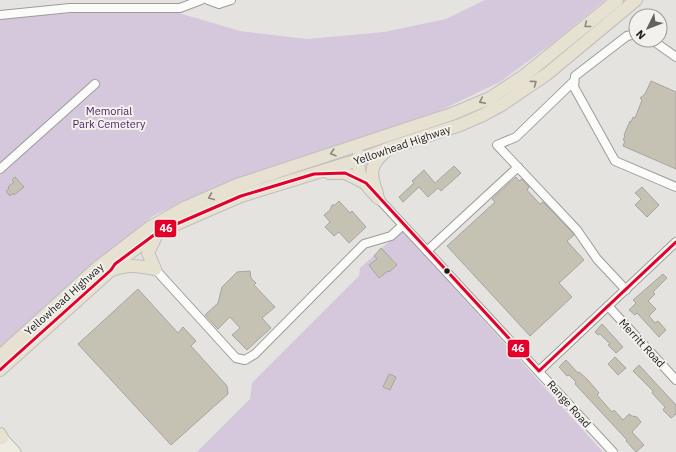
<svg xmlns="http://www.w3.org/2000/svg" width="676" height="452" viewBox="0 0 676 452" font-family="'IBM Plex Sans',sans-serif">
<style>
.green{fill:#d5c8dc}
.building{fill:#c6c2b3;stroke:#a5a5a2}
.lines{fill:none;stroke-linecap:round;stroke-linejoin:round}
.minor-casing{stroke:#9c9c99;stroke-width:10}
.major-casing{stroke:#bfbebd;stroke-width:13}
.highway-casing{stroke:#bfbebd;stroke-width:14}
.minor{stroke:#fbfbfa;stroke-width:8}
.major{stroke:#eeece1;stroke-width:11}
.highway{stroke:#e6e1d0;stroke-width:12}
.bus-1-casing{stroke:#f3f1ec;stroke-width:6}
.bus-1{stroke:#e4002b;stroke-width:3}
.oneway{stroke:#8b887e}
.bus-dot{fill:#1c1b1a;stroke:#f3f1ec;stroke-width:1.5}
.labels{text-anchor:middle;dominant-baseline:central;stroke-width:4;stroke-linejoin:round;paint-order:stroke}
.park-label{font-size:11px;fill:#4c1f66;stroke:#f3f1ec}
.street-label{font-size:11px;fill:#1c1b1a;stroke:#f3f1ec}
.line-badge{stroke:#f3f1ec;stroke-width:1.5}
.badge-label{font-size:11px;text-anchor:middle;font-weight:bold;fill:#fff}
</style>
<rect width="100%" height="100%" fill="#e4e3df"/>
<g class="green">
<polygon points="485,0 605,0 554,42 500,82 439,111 212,188 153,216 87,270 0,350 0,19 116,9 172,11 240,31 307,39 384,32 446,19"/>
<polygon points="402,230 603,452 197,452 250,399 252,383 359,276 360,268"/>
</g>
<g class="building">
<polygon points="651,81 676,92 676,169 623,146 625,141 623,140 625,136 624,135 630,121 631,122 633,117 635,118 642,100 640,98 645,94"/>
<polygon points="454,166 461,173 441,191 438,188 428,197 419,187 403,202 399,197 414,183 412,181 424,170 435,183"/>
<polygon points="15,177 24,187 14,195 13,193 10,196 6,191 9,189 8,187 14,182 12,180"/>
<polygon points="516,177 519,181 522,179 529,187 527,190 540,204 543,202 573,233 574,235 567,241 584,260 559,283 572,297 530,336 447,246 495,202 492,199"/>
<polygon points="642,187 659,205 647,217 635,205 641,199 635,193"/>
<polygon points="339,201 350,213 352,211 366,227 349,243 339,232 334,236 325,227 330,222 324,215 330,210 332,205 335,205"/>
<polygon points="381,248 397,265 389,272 388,271 379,278 369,265 377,259 374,256"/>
<polygon points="250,271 251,278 256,283 254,285 275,307 262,318 271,328 247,350 232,335 240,328 230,317 218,329 205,315 218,303 222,287 237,272"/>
<polygon points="663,274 667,278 653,292 655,294 648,301 656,309 649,316 655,323 658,321 666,330 659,337 637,313 635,315 629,310 636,303 633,300"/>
<polygon points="138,289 178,333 183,327 196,341 191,346 227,386 228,394 171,445 78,344"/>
<polygon points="602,324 623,347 616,353 608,345 610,344 600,334 598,335 595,332"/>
<polygon points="615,357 626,368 618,375 608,364"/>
<polygon points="566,360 578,373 579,372 588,380 599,393 597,395 612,412 614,410 623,420 629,414 632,416 637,417 641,422 632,432 644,445 636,452 626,441 627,440 575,384 576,382 569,375 567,376 559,367"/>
<polygon points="639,365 676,405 676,414 671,418 663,410 665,407 652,393 653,391 633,371"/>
<polygon points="389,374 396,377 390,390 383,387"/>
</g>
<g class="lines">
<defs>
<g id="minor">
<polyline points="208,0 219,4 231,0"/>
<polyline points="0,15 70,8 180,8 201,0"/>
<polyline points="636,34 627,36 575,76 574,87 615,161 676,187"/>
<polyline points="652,40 676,57"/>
<polyline points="573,82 516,137 497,145 577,230 597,259 626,290"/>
<polyline points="0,169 95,84"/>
<polyline points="378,198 613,452"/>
<polyline points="427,251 518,167"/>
<polyline points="155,269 236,358 245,360 255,354 364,244 391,236 403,225"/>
<polyline points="608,306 676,380"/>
<polyline points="539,371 676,242"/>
</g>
<g id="major">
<polyline points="0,436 15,452"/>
<polyline points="0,449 3,452"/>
</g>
<g id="highway">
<path d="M359 155C356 178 364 182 378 198"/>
<polyline points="329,173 345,173 365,183"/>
<path d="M377 193C370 175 369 165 385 152"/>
<polyline points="155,269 148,253 157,234"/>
<path d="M112 270C130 264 137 266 155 269"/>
<polyline points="0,356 97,268 149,228 184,208 237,185 452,114 490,98 525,75 617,0"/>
<polyline points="0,370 111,270 115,264 158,232 241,196 358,160 392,147 460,125 483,115 503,104 547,74 636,0"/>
<polyline points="0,434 2,438"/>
</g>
</defs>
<use href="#minor" class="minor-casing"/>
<use href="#major" class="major-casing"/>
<use href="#highway" class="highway-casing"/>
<use href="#minor" class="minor"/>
<use href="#major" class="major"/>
<use href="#highway" class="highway"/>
<defs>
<polyline id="bus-1" points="0,370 111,270 115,264 158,232 241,196 314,174 345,173 366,183 539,371 676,242"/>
</defs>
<use href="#bus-1" class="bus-1-casing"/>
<use href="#bus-1" class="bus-1"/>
</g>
<defs><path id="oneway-chevron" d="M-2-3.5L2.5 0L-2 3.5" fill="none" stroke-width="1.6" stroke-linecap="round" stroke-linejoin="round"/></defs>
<g class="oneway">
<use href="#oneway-chevron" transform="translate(587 25) rotate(141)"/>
<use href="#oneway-chevron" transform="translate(534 83) rotate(-36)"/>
<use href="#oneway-chevron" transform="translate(482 101) rotate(154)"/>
<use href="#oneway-chevron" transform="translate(333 153) rotate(162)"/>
<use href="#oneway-chevron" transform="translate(211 197) rotate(157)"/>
</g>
<circle class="bus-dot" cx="447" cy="271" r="3.5"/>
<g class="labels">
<g class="park-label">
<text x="109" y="111">Memorial<tspan x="109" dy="13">Park Cemetery</tspan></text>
</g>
<g class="street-label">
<text transform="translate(402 145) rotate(-19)">Yellowhead Highway</text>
<text transform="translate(64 299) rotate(-42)">Yellowhead Highway</text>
<text transform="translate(642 343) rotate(47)">Merritt Road</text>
<text transform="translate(569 404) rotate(48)">Range Road</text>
</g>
</g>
<g class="line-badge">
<rect x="154" y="219" width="23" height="19" rx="4" fill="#e4002b"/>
<rect x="507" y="339" width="23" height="19" rx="4" fill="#e4002b"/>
</g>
<g class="badge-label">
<text x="166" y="232">46</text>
<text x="518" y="352">46</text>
</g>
<g transform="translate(648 28) rotate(227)"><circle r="19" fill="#f3f1ec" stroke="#9d9b98"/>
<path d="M0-3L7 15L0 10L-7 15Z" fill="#62615f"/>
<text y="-6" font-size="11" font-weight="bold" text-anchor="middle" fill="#1c1b1a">N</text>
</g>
</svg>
